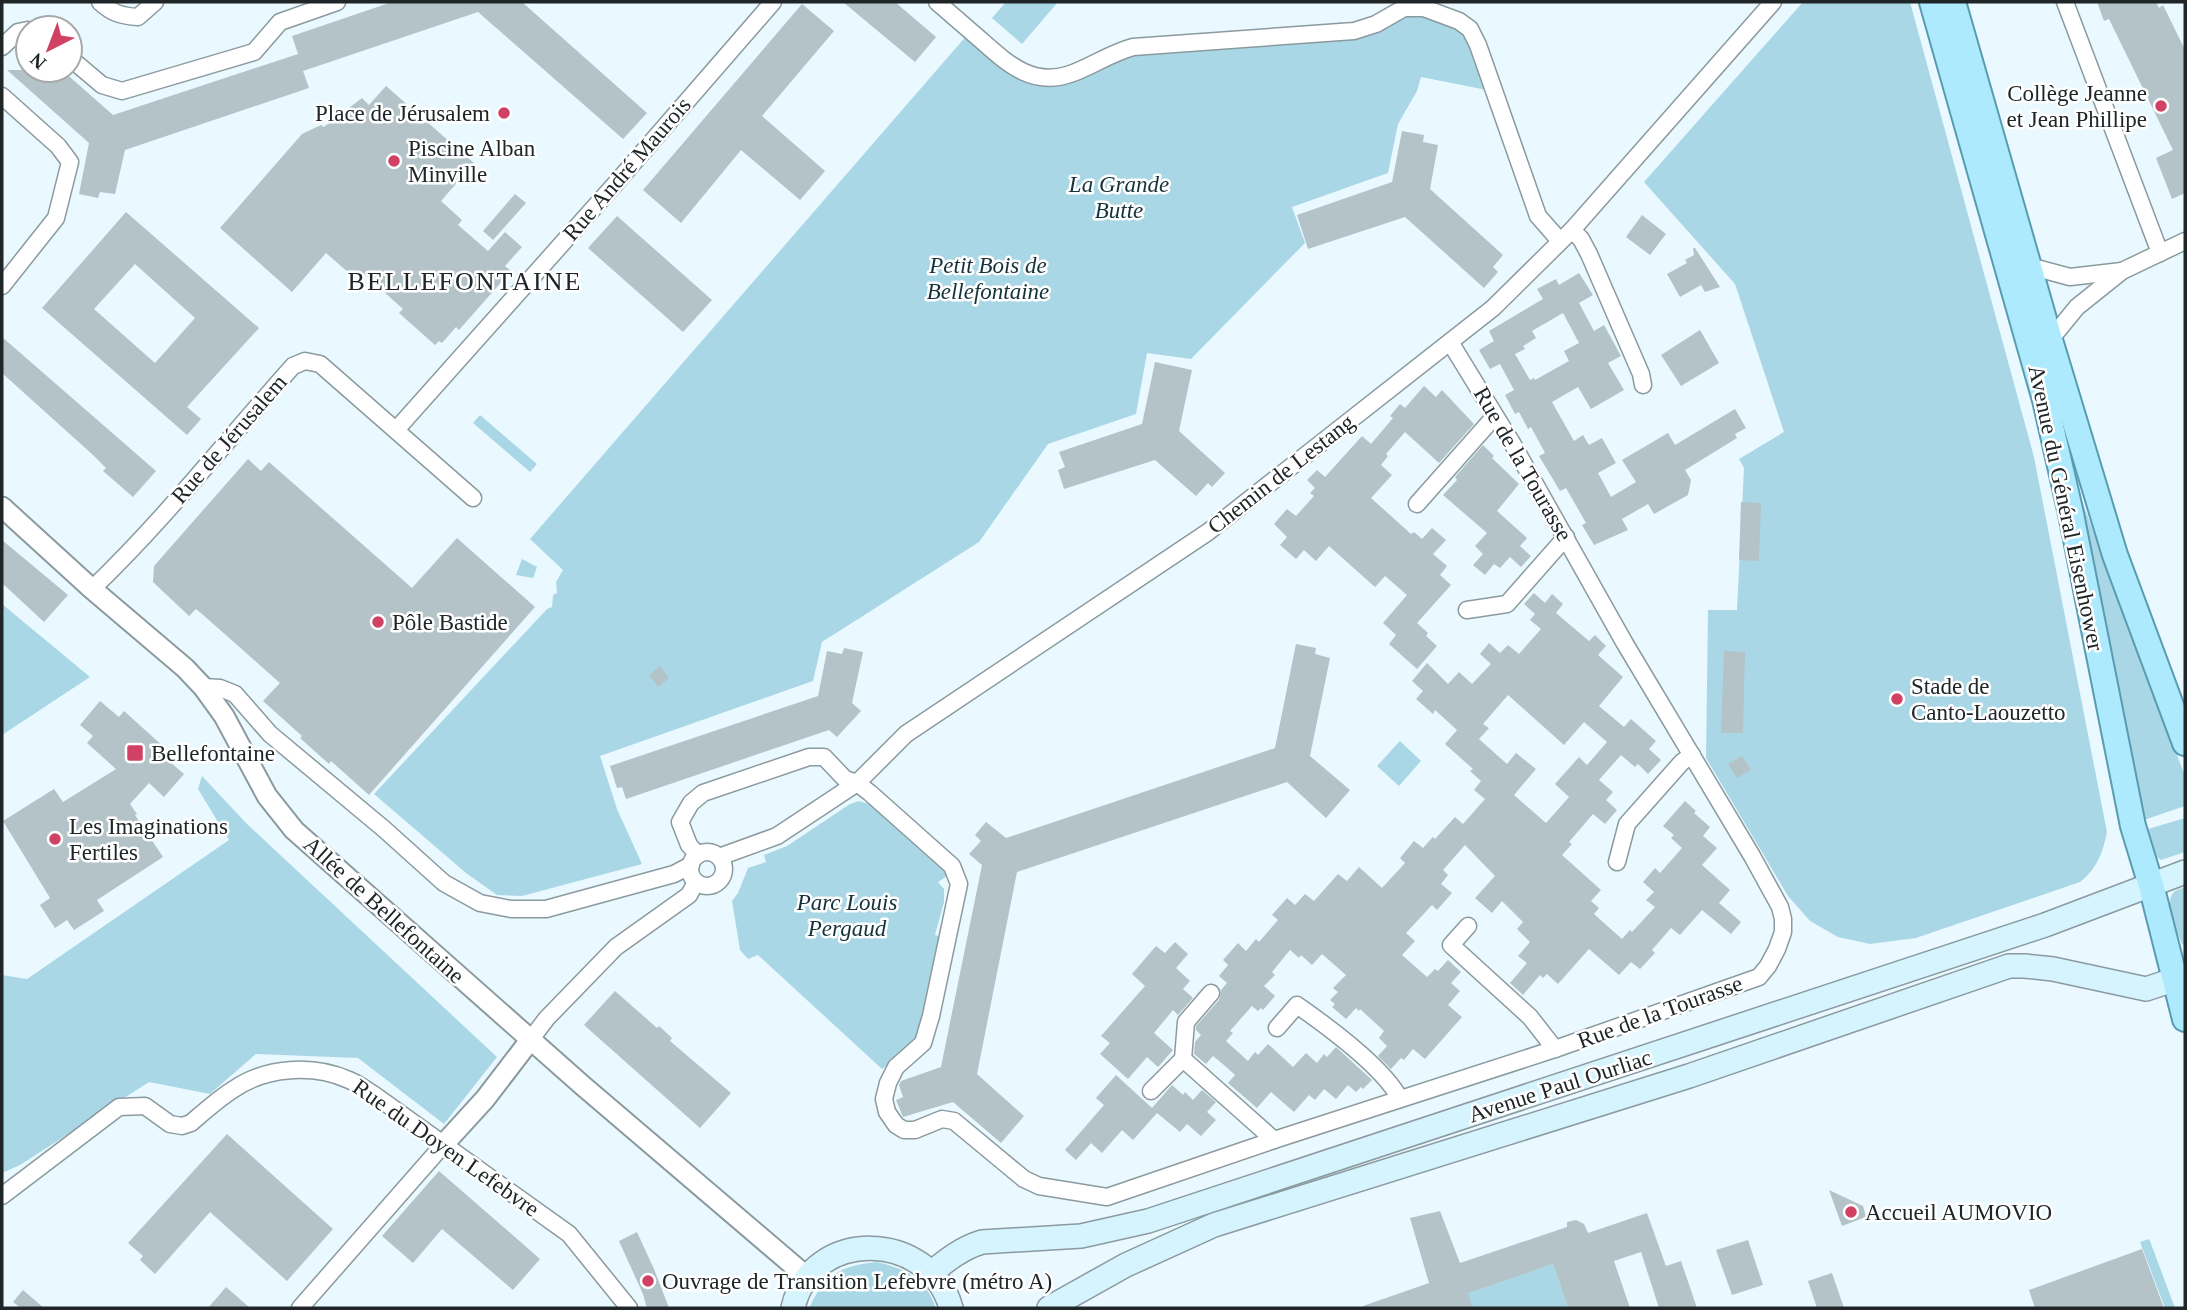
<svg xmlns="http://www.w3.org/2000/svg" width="2187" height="1310" viewBox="0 0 2187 1310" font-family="Georgia,serif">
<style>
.green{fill:#aad7e6}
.building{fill:#b3c3c8;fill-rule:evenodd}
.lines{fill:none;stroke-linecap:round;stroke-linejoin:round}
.minor-casing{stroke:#8b9a9f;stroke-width:19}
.tertiary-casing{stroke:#8b9a9f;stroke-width:23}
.secondary-casing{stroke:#8b9a9f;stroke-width:26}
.primary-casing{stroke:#599cb1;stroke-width:28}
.minor{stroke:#fff;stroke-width:16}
.tertiary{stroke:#fff;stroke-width:19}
.secondary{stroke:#d6f4fe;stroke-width:23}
.primary{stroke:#aeeafd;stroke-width:24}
.poi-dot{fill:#d14163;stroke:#fff;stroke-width:2.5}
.labels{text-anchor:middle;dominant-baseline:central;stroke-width:5;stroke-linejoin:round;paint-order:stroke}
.poi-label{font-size:23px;fill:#202628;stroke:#fff;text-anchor:start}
.street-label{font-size:23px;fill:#202628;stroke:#fff}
.park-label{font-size:23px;font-style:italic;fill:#14323b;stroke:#fff}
.quarter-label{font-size:26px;letter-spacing:2px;fill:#202628;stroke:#fff}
</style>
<rect width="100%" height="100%" fill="#e9f9ff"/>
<g class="green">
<polygon points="1006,2 1058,2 1022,44 992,18"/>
<path d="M1803 2H1910L2034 457 2107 832C2103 852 2097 869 2080 882L1916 938 1870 944 1838 937 1810 921 1788 896 1706 758 1708 610H1737L1744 468 1739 459 1784 432 1735 284 1644 182Z"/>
<polygon points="1423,14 1468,33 1487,90 1421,77 1417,91 1398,124 1388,173 1292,207 1305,243 1191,359 1147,353 1136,414 1048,444 979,542 822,642 813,681 600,756 617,809 642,864 522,896 497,895 466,873 374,794 547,609 552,607 553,595 557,593 556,582 563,570 530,539 968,34 1032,79 1124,55 1366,35 1405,15"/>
<polygon points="480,415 537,464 530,472 473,423"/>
<polygon points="2080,501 2082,501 2185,776 2185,806 2147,819 2145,819 2139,797"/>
<polygon points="522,559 537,567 533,578 516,575"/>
<polygon points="2,604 90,677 2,735"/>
<polygon points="1400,741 1421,761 1399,786 1377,766"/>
<polygon points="202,776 247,824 497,1057 444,1124 358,1058 256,1054 210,1094 149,1082 20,1165 2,1173 2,975 27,979 229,840 198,789"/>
<polygon points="859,801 869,804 947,873 947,876 938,882 944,889 944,902 935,935 944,938 922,1035 882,1069 758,955 748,959 740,950 732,901 738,893 748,868 766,862 764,855 787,846 850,804"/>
<polygon points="2185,818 2185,852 2161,860 2155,856 2148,829"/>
<path d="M2185 887V946L2182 944C2178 933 2163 901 2174 892 2176 890 2183 888 2185 887Z"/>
<polygon points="2149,1239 2150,1241 2175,1308 2165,1308 2140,1242"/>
<path d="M877 1262C906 1269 925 1278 936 1308H809C825 1274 840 1266 877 1262Z"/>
<polygon points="1553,1264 1568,1308 1473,1308 1471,1304 1460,1294"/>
</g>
<g class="building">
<polygon points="392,2 522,2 647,113 623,139 478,12 303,71 309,88 125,150 115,194 100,192 98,198 79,194 89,143 7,70 62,70 113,115 298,54 292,36"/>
<polygon points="843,2 895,2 936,37 915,62"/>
<polygon points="2097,2 2156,2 2159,8 2163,5 2185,50 2185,193 2172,199 2156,158 2173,150 2109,19 2104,21"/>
<polygon points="802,4 834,31 762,116 825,171 800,200 741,150 681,223 643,190"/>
<polygon points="386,86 474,163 441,201 462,220 458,225 488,251 505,232 522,247 505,266 511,271 459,330 456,327 442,343 439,341 435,345 399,313 403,309 363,273 360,276 352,270 349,273 326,253 292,292 220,228 302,134 321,125 324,127 362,98 369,105"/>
<polygon points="1402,131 1424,135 1423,142 1438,145 1430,189 1503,255 1493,267 1498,272 1484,288 1405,217 1308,249 1297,215 1392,182"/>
<polygon points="515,194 526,203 493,240 483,231"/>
<path d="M126 212 259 328 187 407 201 419 187 435 42 308ZM135 264 195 318 155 363 94 309Z"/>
<polygon points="1642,215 1666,234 1650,255 1626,237"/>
<polygon points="617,216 712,300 683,332 588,248"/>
<polygon points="1693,248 1695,248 1720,287 1705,292 1701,285 1680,297 1667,274 1687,263 1685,260 1694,255"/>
<path d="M1579 273 1593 295 1579 303 1594 331 1604 325 1621 356 1608 363 1624 390 1591 409 1578 387 1552 402 1574 441 1583 435 1589 445 1602 438 1616 463 1598 473 1611 497 1636 482 1622 460 1668 433 1675 445 1735 409 1746 428 1735 434 1737 438 1685 470 1691 480 1688 495 1654 514 1648 504 1622 519 1628 530 1594 545 1582 525 1586 523 1566 488 1560 491 1539 456 1545 453 1531 427 1528 429 1519 412 1515 414 1505 395 1514 390 1500 364 1490 369 1479 350 1494 341 1489 331 1543 299 1537 289 1556 279 1559 285ZM1563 313 1579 343 1564 351 1569 361 1535 380 1534 378 1530 380 1515 354 1525 349 1523 346 1536 338 1532 331Z"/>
<polygon points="1700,330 1719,363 1681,386 1661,355"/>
<polygon points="2,337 156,471 133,497 103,471 106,468 93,455 2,373"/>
<polygon points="1155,362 1192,370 1179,431 1225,473 1212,487 1208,483 1196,496 1155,460 1064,489 1058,470 1065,467 1059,452 1142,424"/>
<polygon points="1424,386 1436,397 1442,390 1474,424 1439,463 1405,432 1386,454 1388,456 1381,465 1392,475 1371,498 1411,534 1414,532 1422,539 1432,528 1446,540 1433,554 1447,566 1440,575 1451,585 1417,623 1428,633 1426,636 1437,646 1417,669 1389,644 1396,635 1383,623 1407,595 1385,576 1375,587 1329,546 1316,561 1304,550 1296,559 1280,545 1287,537 1274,524 1287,509 1296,516 1314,496 1310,493 1315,488 1307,480 1317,470 1325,477 1362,436 1371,444 1393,418 1390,416 1400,404 1405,408"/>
<polygon points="1483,445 1494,456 1492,458 1519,484 1497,511 1527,538 1520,546 1531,556 1521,567 1510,557 1500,568 1494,564 1485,575 1473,565 1483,554 1475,546 1487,533 1443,495 1457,480 1455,477"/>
<polygon points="248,459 261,471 269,462 412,588 457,538 535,607 369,795 331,761 329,764 300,738 302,736 263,701 280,683 202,614 196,609 189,616 153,582 154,566"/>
<polygon points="1741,502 1761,503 1759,561 1739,560"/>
<polygon points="2,540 68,595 44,622 2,583"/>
<path d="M1534 593 1545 603 1552 594 1563 604 1556 613 1589 641 1595 635 1606 646 1598 655 1623 677 1599 706 1624 727 1631 719 1656 741 1649 749 1661 760 1648 774 1638 764 1635 767 1621 755 1599 780 1613 792 1606 800 1617 810 1605 824 1593 814 1569 842 1572 844 1562 855 1601 890 1591 901 1599 908 1594 914 1622 939 1630 930 1632 932 1655 907 1646 900 1654 892 1643 882 1655 868 1660 873 1682 848 1671 838 1674 835 1663 826 1685 801 1696 811 1694 813 1710 827 1703 836 1717 848 1702 865 1730 890 1719 903 1741 922 1731 934 1702 910 1680 935 1671 928 1652 950 1655 953 1640 969 1631 962 1619 975 1589 949 1558 984 1547 974 1543 978 1540 975 1523 995 1510 983 1527 963 1518 956 1530 942 1517 929 1523 922 1502 901 1492 913 1475 898 1495 876 1465 845 1443 870 1448 875 1441 884 1452 893 1437 910 1432 905 1406 933 1415 941 1402 955 1427 977 1435 969 1438 971 1448 960 1461 972 1451 983 1460 991 1448 1005 1462 1017 1425 1059 1413 1049 1404 1060 1401 1058 1391 1069 1378 1056 1387 1046 1379 1038 1384 1031 1360 1009 1359 1011 1356 1008 1346 1019 1332 1007 1335 1004 1330 1000 1338 992 1333 988 1346 975 1322 954 1312 965 1301 955 1299 958 1290 950 1272 972 1275 975 1264 986 1275 996 1263 1010 1261 1008 1258 1011 1252 1006 1230 1031 1233 1033 1226 1041 1248 1061 1255 1052 1258 1055 1268 1044 1293 1067 1306 1053 1317 1063 1324 1054 1327 1057 1336 1047 1372 1080 1363 1089 1361 1087 1356 1092 1348 1085 1336 1099 1324 1089 1315 1100 1309 1095 1294 1112 1271 1092 1257 1108 1228 1083 1235 1075 1224 1065 1213 1056 1206 1064 1194 1054 1195 1042 1201 1035 1196 1030V1026L1219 1000 1221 990 1227 983 1219 976 1228 965 1223 960 1238 943 1246 951 1256 939 1259 942 1278 920 1272 915 1287 898 1295 905 1305 894 1314 901 1338 874 1347 881 1359 867 1382 888 1405 863 1400 858 1414 841 1423 848 1433 837 1435 839 1455 817 1463 824 1485 799 1474 790 1481 781 1470 771 1473 769 1445 744 1457 730 1435 710 1433 714 1416 699 1423 691 1412 681 1427 663 1448 684 1459 672 1472 684 1491 664 1480 654 1489 643 1500 653 1508 645 1519 654 1541 629 1530 620 1535 614 1524 604ZM1508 695 1564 745 1584 722 1607 742 1587 765 1579 757 1555 784 1569 797 1546 823 1514 795 1536 769 1516 753 1507 764 1479 739 1489 728 1483 724Z"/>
<polygon points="1296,644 1316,648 1315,654 1330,658 1310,756 1350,790 1326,818 1287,782 1017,872 977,1074 1024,1116 1001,1143 953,1102 903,1117 896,1100 903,1097 899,1085 901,1081 941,1067 982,865 969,854 981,841 975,835 986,822 1006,838 1275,748"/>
<polygon points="844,648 863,652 852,703 861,711 837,737 829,730 626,799 622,787 617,788 610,766 818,696 827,651 842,654"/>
<polygon points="1724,651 1745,652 1743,733 1721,733"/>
<polygon points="660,666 669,678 658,687 649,675"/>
<polygon points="100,701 119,717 124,711 174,756 169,761 184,774 164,797 149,783 130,804 137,814 135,815 163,857 97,900 104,911 74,930 67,920 55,928 40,905 50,898 3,821 54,789 63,802 116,769 87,743 93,736 80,725"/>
<polygon points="1742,756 1751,770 1737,778 1728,764"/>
<polygon points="1175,942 1188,954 1176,968 1190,981 1183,989 1193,998 1178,1015 1173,1010 1154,1033 1173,1050 1158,1067 1147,1057 1128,1079 1100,1054 1110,1043 1101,1036 1145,986 1132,974 1156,946 1165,953"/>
<polygon points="615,991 657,1028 659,1026 672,1038 670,1041 731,1093 700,1128 584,1025"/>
<polygon points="1116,1075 1152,1108 1172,1085 1183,1095 1185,1092 1193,1100 1202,1090 1216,1102 1207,1112 1216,1120 1201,1136 1187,1124 1180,1132 1157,1113 1133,1140 1122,1130 1102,1153 1091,1143 1076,1160 1065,1150 1104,1105 1096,1098"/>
<polygon points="227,1134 333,1229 287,1281 210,1212 155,1274 140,1260 143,1256 128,1243"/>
<polygon points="439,1171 540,1259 513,1290 442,1229 413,1263 382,1236"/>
<polygon points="1829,1190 1863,1206 1866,1217 1842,1226"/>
<polygon points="1440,1211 1460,1263 1567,1227 1567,1222 1576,1220 1584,1224 1588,1233 1647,1213 1666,1266 1681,1261 1697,1308 1659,1308 1641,1252 1614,1261 1630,1308 1568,1308 1553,1264 1468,1293 1473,1308 1363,1308 1363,1306 1429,1283 1410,1218"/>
<polygon points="637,1232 654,1269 669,1308 647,1308 643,1294 619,1241"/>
<polygon points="1748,1240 1763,1285 1732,1295 1716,1250"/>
<polygon points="2142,1249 2164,1308 2035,1308 2029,1290"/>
<polygon points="1832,1273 1844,1308 1817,1308 1808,1281"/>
<polygon points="226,1287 250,1308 208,1308"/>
<polygon points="23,1290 44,1308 21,1308 13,1302"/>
</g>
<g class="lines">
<defs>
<g id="minor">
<path d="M100 2C112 13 121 16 138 17L155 2"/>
<path d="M937 2C952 15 967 28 982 41 1009 65 1034 88 1073 73 1094 65 1111 53 1133 47L1354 31 1376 24 1404 8H1424L1459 21 1470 29 1478 45 1538 216 1560 241"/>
<polyline points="2065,2 2160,253"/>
<polyline points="2,47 18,32 28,30"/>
<polyline points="70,58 102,85 122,91 254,52 280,22 337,2"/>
<polyline points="2,96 58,146 70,162 56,218 2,286"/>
<polyline points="1572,230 1581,239 1589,254 1641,374 1643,385"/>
<polyline points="2029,266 2070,277 2122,271"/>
<polyline points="2050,340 2077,307 2122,271 2185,241"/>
<polyline points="396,430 616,183 773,2"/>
<polyline points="1417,504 1495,416"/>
<path d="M92 589C164 520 226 441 293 366L305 361 320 364 473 498"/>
<polyline points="1467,610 1507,604 1566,537"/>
<polyline points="203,687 220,688 235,694 270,734 384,829 444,883 480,903 511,909 546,909 674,874 691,865"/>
<circle cx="707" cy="869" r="17"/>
<polyline points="698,855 689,845 680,822 691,803 703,793 809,757 824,757 845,779 857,783 870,793 952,866 959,884 931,1016 923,1043 896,1067 888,1083 884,1099 887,1112 896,1125 904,1130 915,1130 942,1119 954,1121 1024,1179 1039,1186 1107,1197 1274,1140 1555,1049 1759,977 1768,966 1777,949 1783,932 1783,919 1780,907 1752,856 1624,642 1512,443 1450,342"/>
<polyline points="719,857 777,836 857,783 906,734 1208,532 1493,308 1572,230 1773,2"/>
<polyline points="1617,862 1627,824 1682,762 1692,755"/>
<polyline points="1468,926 1451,945 1530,1017 1555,1049"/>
<path d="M1277 1028 1297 1005C1327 1026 1384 1068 1400 1099"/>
<polyline points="531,1039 547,1018 616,947 689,895 696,882"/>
<polyline points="1183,1059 1274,1140"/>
<polyline points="1151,1091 1183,1059 1186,1022 1211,993"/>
<path d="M2 1196 119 1107 145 1106 170 1124 182 1126 191 1123C205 1111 218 1099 234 1089 266 1067 313 1064 349 1080 357 1083 365 1089 373 1094L569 1234 629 1308"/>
<polyline points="300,1308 443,1145"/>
</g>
<g id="tertiary">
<polyline points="2,507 92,589 185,668 203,687 224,716 267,796 294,830 582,1085 807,1277"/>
<polyline points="443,1145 485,1099 531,1039"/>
</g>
<g id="secondary">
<path d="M931 1273C947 1260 962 1248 982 1242L1081 1236 1148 1221 2045 925 2185 872"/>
<path d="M793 1308C811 1227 930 1230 951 1308"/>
<polyline points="1049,1308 1126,1265 1214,1225 1689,1076 2009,966 2025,966 2053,969 2146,989 2185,976"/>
</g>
<g id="primary">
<polyline points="1932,2 2045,400 2071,514 2133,826 2151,885 2185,1019"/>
<polyline points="1953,2 2050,340 2115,555 2185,743"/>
</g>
</defs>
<use href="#minor" class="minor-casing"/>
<use href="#tertiary" class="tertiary-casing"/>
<use href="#secondary" class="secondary-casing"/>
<use href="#primary" class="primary-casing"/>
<use href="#minor" class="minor"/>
<use href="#tertiary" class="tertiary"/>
<use href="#secondary" class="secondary"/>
<use href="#primary" class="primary"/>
</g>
<g class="poi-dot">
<circle cx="2161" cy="106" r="7"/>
<circle cx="504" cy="113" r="7"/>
<circle cx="394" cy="161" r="7"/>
<circle cx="378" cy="622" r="7"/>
<circle cx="1897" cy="699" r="7"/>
<rect x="126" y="744" width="18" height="18" rx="3.5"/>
<circle cx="55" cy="839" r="7"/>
<circle cx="1851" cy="1212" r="7"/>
<circle cx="648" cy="1281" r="7"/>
</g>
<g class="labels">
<g class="poi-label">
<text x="2147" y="93" text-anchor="end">Collège Jeanne<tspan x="2147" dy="26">et Jean Phillipe</tspan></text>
<text x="490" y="113" text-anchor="end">Place de Jérusalem</text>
<text x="408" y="148">Piscine Alban<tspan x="408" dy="26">Minville</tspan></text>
<text x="392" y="622">Pôle Bastide</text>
<text x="1911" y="686">Stade de<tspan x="1911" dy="26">Canto-Laouzetto</tspan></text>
<text x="151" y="753">Bellefontaine</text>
<text x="69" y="826">Les Imaginations<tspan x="69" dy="26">Fertiles</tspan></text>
<text x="1865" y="1212">Accueil AUMOVIO</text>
<text x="662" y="1281">Ouvrage de Transition Lefebvre (métro A)</text>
</g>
<g class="street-label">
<text transform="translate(627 169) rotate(-49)">Rue André Maurois</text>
<text transform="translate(229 439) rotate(-49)">Rue de Jérusalem</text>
<text transform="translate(1523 464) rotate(60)">Rue de la Tourasse</text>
<text transform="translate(1281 474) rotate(-38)">Chemin de Lestang</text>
<text transform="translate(2066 508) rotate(78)">Avenue du Général Eisenhower</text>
<text transform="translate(384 910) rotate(42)">Allée de Bellefontaine</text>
<text transform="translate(1660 1012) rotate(-20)">Rue de la Tourasse</text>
<text transform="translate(1560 1086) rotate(-18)">Avenue Paul Ourliac</text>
<text transform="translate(446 1148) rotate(35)">Rue du Doyen Lefebvre</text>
</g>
<g class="park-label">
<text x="1119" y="184">La Grande<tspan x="1119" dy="26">Butte</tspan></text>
<text x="988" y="265">Petit Bois de<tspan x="988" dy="26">Bellefontaine</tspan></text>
<text x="847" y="902">Parc Louis<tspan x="847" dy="26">Pergaud</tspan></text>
</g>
<g class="quarter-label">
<text x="465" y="281">BELLEFONTAINE</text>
</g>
</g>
<rect width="2187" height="1310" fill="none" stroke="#202628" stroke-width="7"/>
<g transform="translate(49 49) rotate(222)"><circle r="33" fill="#ffffff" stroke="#a6a8a9" stroke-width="2"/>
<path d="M0-5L12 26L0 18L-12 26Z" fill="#d14163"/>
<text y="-10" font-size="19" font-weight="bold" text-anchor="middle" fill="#202628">N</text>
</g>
</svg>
